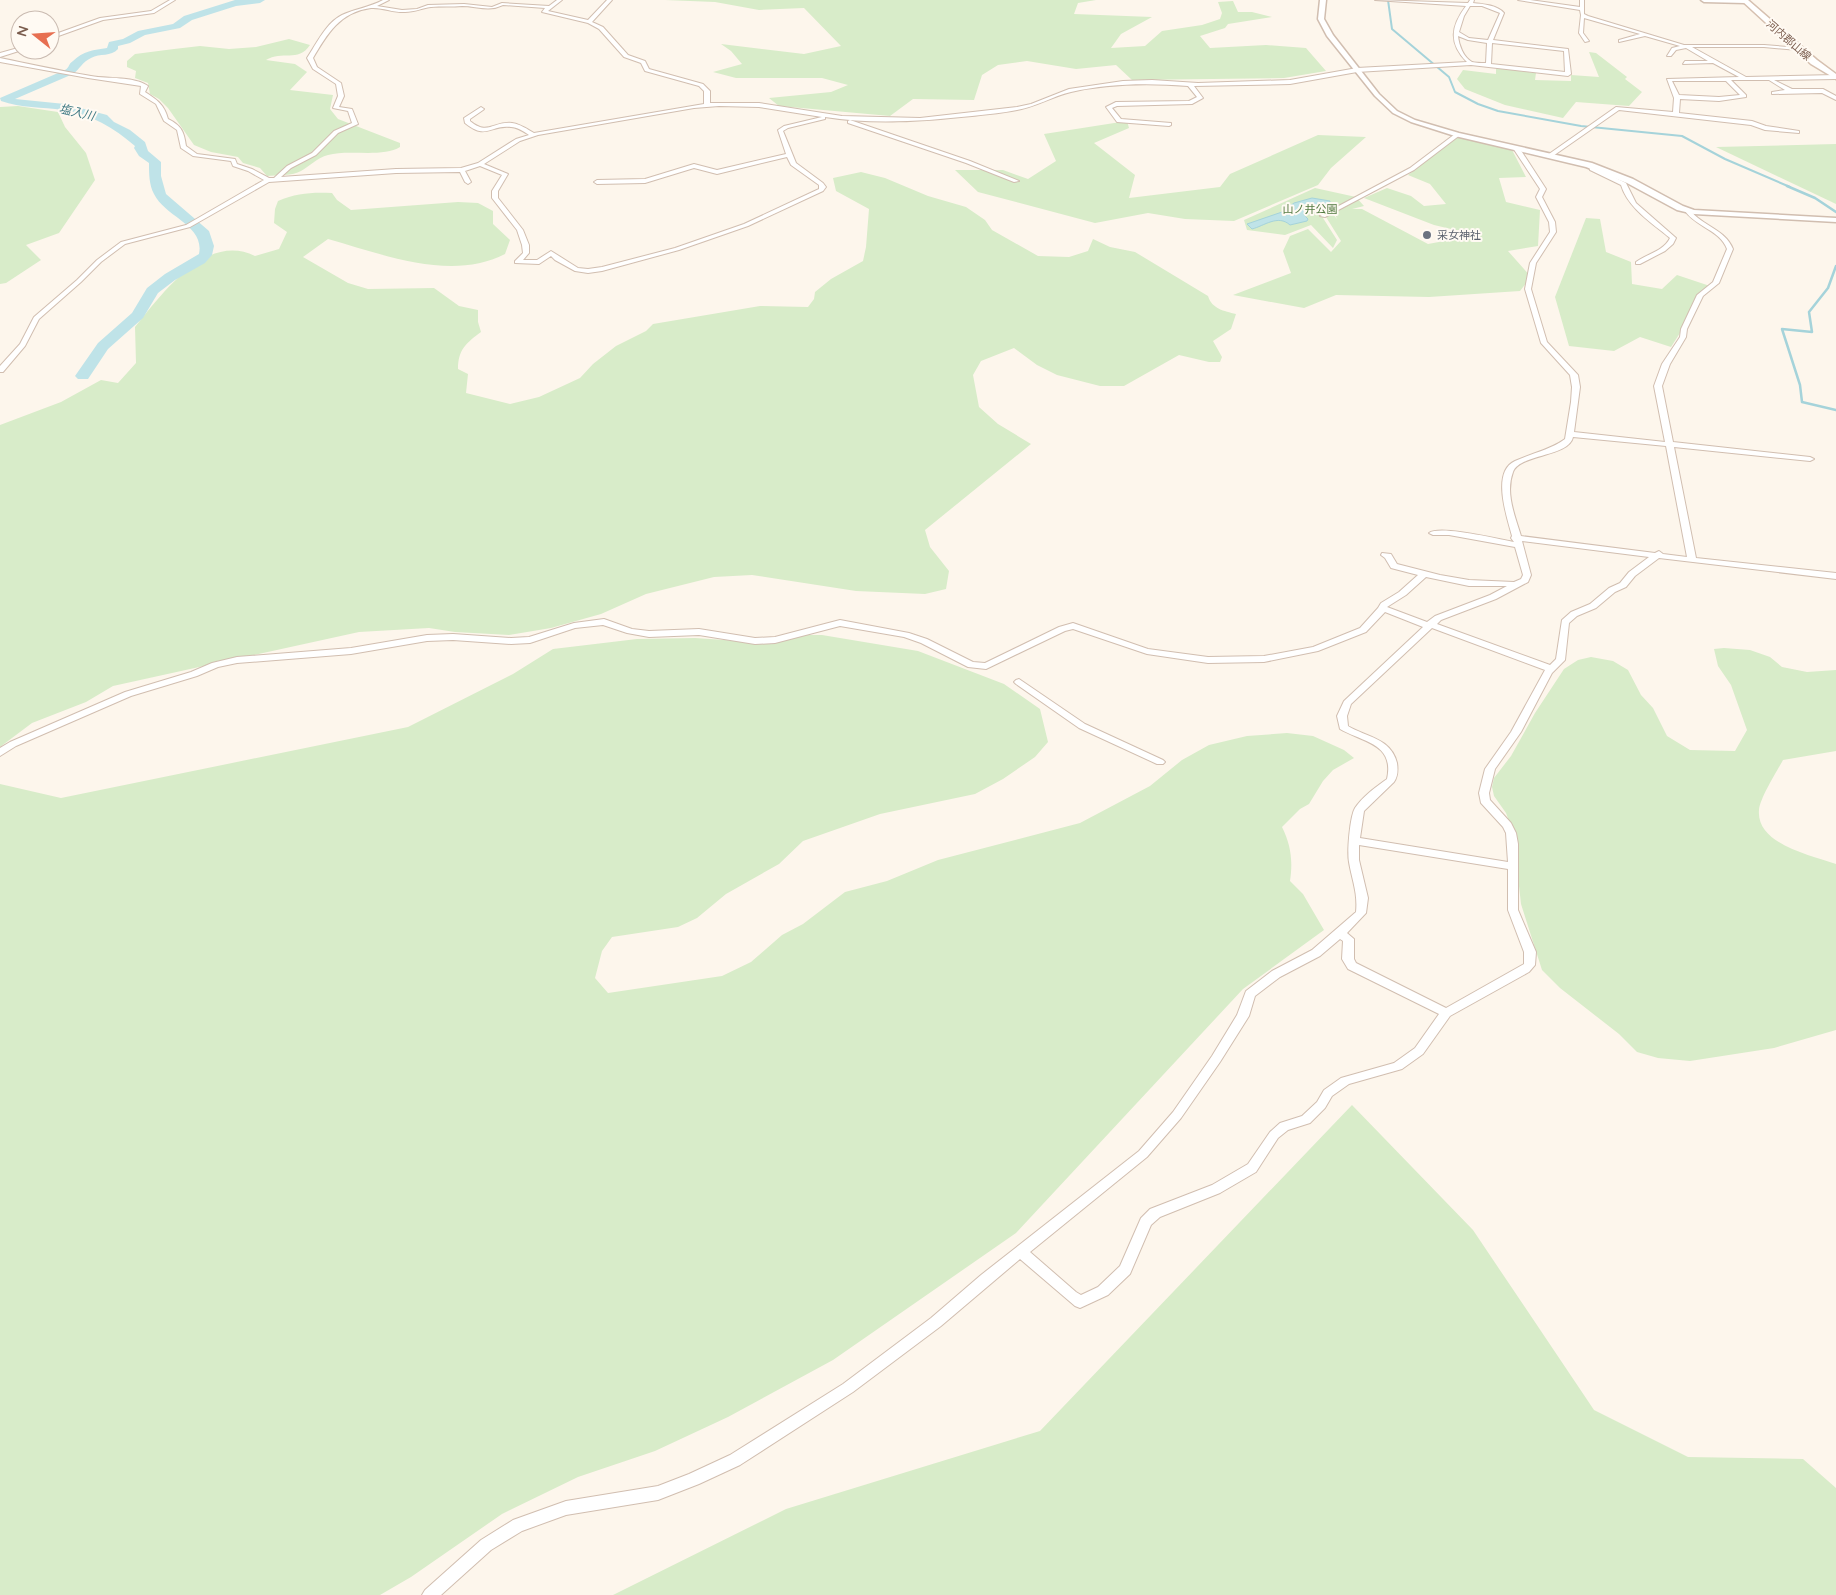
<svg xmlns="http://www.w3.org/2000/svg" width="1836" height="1595" viewBox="0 0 1836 1595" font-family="Quicksand,'Noto Sans JP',sans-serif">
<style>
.green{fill:#d8ecc9}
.water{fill:#bfe3e8;stroke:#a5d3da}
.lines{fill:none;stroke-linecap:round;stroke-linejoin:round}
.stream-far1{stroke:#a5d3da;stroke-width:2}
.stream{stroke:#a5d3da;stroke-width:2.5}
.river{fill:#bfe3e8;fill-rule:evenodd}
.minor-casing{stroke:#d1beb0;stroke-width:2}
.tertiary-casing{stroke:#d1beb0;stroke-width:3}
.secondary-casing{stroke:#d6c0b0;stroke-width:3}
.minor{fill:#fff;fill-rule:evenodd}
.tertiary{fill:#fff;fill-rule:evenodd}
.secondary{fill:#fff;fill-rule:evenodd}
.worship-dot{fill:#6b7280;stroke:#fffaf3;stroke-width:2}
.labels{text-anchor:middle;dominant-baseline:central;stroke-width:4;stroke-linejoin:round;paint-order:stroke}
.far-street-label{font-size:11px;fill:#7a5c4d;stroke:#fffaf3}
.far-park-label{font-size:11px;fill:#537a41;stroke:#fffaf3}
.far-worship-label{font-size:11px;fill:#5b616d;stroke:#fffaf3;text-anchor:start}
.far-water-label{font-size:12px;font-style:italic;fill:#437c86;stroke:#fffaf3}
</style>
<rect width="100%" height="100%" fill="#fdf6ec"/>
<g class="green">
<polygon points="665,0 1096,0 1078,3 1074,14 1152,17 1121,34 1111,48 1145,46 1162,31 1202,25 1220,19 1222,13 1218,2 1233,1 1238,12 1252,12 1272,17 1228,24 1225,28 1200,36 1210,48 1266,45 1306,48 1326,71 1284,78 1132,80 1116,65 1076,69 1027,61 998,65 982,75 974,100 913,99 890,116 779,106 769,98 831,92 848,85 822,78 736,78 713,72 742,64 731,51 721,44 804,54 841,46 804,8 759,10 715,2"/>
<path d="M289 39 310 45C298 63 282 50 266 60L295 64 307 72 290 90 333 95 330 109 338 119 400 143V147C383 158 348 149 328 155 317 158 310 166 301 171 293 176 277 175 267 176L260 168 243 163 238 157 211 152 194 145 168 108 159 99 150 94 148 83 135 78 136 71 127 67V61L135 54 174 49 200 46 229 49 256 47Z"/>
<polygon points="1589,52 1596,53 1627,77 1625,79 1642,92 1629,106 1576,102 1563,118 1505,105 1465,89 1457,79 1463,70 1496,74 1496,68 1536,73 1535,80 1571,81 1571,75 1599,77"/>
<polygon points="18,106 58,112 65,127 86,153 95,180 59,233 26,245 41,260 6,283 0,284 0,107"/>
<polygon points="1127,121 1129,128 1094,143 1135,175 1129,198 1220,187 1230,174 1318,135 1366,137 1331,168 1318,185 1234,221 1185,219 1148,213 1095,223 978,192 955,170 1003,170 1028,179 1056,161 1044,134"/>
<polygon points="1458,137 1510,146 1526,177 1499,178 1506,202 1540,210 1538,246 1508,251 1531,277 1520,291 1429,297 1336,295 1304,308 1233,295 1291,273 1283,251 1290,236 1308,229 1331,252 1341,241 1326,217 1333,214 1337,219 1334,212 1323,218 1337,240 1333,248 1311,225 1285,235 1247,230 1244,220 1315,188 1356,197 1364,206 1352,209 1362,209 1428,244 1455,239 1468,233 1434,225 1364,198 1387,188 1411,196 1424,206 1446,204 1430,184 1408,175"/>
<polygon points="1836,144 1836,204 1716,147"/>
<path d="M861 172 885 178 928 196 966 207 985 220 992 230 1038 256 1069 257 1088 251 1093 239 1110 247 1135 252 1208 296C1212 309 1224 311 1236 314L1231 329 1213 341 1222 357 1220 362H1209L1179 355 1124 386H1100L1057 375 1037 365 1014 348 981 361 973 375 979 407 998 424 1031 444 925 530 930 547 949 571 946 589 925 594 856 591 752 575 714 577 646 594 601 614 551 628 509 635 455 632 429 628 359 632 113 686 86 702 32 723 0 747V425L61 402 101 380 118 383 136 363 135 327C162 294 206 232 255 256L279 249 287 232 274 223 275 209 278 201C297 193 312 192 332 193L337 200 351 210 458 202 478 203 493 211V224L510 240 505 254C451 282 382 254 328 239L303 257 348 283 368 289 434 288 459 306 478 310V322L481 332C466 343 458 350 458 369L468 374 466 393 510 404 539 397 580 378 593 364 616 346 646 331 653 324 760 306 808 307 814 299 815 292 831 279 863 261 866 247 869 209 836 191 833 178Z"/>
<polygon points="1586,218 1600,219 1606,252 1631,262 1632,284 1662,289 1677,275 1710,286 1671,347 1640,337 1614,351 1569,346 1555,297"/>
<path d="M801 635H822L918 651 1004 684 1040 709 1048 742 1035 757 1003 779 975 794 880 814 803 841 779 864 726 894 697 918 678 927 612 937 602 951 595 978 608 993 722 976 751 962 782 935 803 924 845 892 887 881 938 860 1080 823 1150 786 1182 760 1209 745 1247 736 1287 733 1313 736 1344 750 1354 758 1333 770 1323 781 1309 804 1300 809 1282 827C1291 845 1293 861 1290 881L1303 894 1324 930 1243 989 1016 1233 833 1360 728 1417 655 1451 578 1477 502 1514 411 1577 380 1595H0V784L61 798 408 727 513 674 553 649 637 639 695 638 754 642Z"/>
<path d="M1724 648 1750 650 1770 657 1782 667 1807 672 1836 670V751L1783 760C1777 771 1760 798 1759 810 1756 844 1810 855 1836 864V1030L1774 1048 1690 1061 1658 1058 1637 1052 1619 1034 1560 988 1542 970 1521 904 1513 832 1506 813 1494 796 1492 787 1494 778 1511 756 1535 713 1564 669 1578 660 1591 657 1613 661 1628 670 1641 695 1653 708 1667 736 1690 750 1735 751 1747 730 1731 685 1718 666 1714 649Z"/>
<polygon points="1352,1105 1473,1230 1594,1410 1688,1457 1803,1459 1836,1488 1836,1595 613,1595 786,1509 1040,1431"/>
</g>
<path class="water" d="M1312 198 1330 201V204L1323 207 1318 212 1303 214 1308 219 1307 221 1290 225C1278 214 1264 226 1252 229L1247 224 1282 212 1294 203Z"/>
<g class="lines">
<polyline class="stream-far1" points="1388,0 1392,29 1449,77 1455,92 1478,104 1498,111 1581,126 1682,136 1725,159 1790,187"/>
<g class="stream">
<polyline points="1787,186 1815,198 1836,212"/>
<polyline points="1836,266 1828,288 1809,312 1812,332 1782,329 1800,385 1802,402 1836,410"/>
</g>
<path class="river" d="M235 0H265L260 3 236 6 192 20 180 28 145 35 130 43 118 46V49C111 57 100 53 91 58 82 62 80 69 73 74L15 99 65 104 107 115 114 122 130 130 145 142 148 151 161 162V176L166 194 209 231 214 246 212 255 205 263 175 280 158 293 143 318 108 349 88 379H78L75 376 98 343 132 313 147 288 165 274 199 254C205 225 165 217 154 194 149 185 149 173 149 163L139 156 134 148 135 146C114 128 91 114 63 110 42 107 21 108 1 101L0 98 65 70C70 67 68 64 73 61 83 51 94 50 107 48L109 42 123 39 138 31 173 24 184 16Z"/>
<defs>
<g id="minor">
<polygon points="170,0 175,0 154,13 103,20 50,39 50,36 100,18 151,11"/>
<path d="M383 0H389L377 6 402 10 417 9 428 5 464 4 492 7 502 3 549 6 557 0H562L548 11 588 20 607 0H612L592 22 603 27 628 55 645 61 649 69 703 84 710 91V103H759L842 116 920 118 1017 107 1031 104 1069 89 1123 81 1152 80 1198 83 1290 80 1357 68 1467 62C1448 43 1451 26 1466 6L1375 0 1468 3 1470 0H1474L1473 3C1483 4 1497 5 1504 13L1493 40 1568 49 1571 74 1568 76 1471 65 1357 72 1290 84 1194 86 1203 98 1192 104 1117 106 1112 108 1121 119 1171 123V125L1169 126 1117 122 1106 107 1116 102 1189 101 1197 97 1188 86C1149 83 1110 83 1071 92 1053 96 1036 107 1017 110 1003 113 987 114 972 116 924 121 874 125 825 117V119L788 128 783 131 796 163 823 183 826 187 823 191 748 226 679 250 602 271 588 273 575 271 555 260 551 256 539 264 515 263V261L523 253 522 245 517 230 492 198V191L502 175 480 166 465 171 471 182 468 184 465 182 460 172 396 173 269 182 190 227 125 244 101 262 81 282 39 319 25 346 3 372H0V366L20 344 34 317 77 280 97 260 121 242 186 225 264 180 248 171 233 166 231 161 193 156 181 148 177 130 164 121 156 104 140 94 141 86 88 78 0 62V58C30 64 61 71 91 76 108 79 133 76 148 86L145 92C157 100 164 104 168 119 182 126 184 132 186 146L197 154 235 159 237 164 252 169 269 178H274L287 166 312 153 334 131 352 123 348 111 333 108 338 96 336 84 313 69 307 58C317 43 326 23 342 15 355 9 370 7 383 0ZM503 5 545 8 542 12 588 23 599 29 624 57 641 63 645 71 699 86 704 91V104L534 133C527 129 520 124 512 123 493 121 488 136 470 121V119L483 110 484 109 481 107 464 118 465 123C487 141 490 124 511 127 517 127 523 131 529 135L516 139 478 163 461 168 396 169 281 177 291 168 316 155 338 133 358 124 352 109 339 107 344 96 341 83 317 67 313 58C327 34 340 12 371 8 382 7 394 13 405 12 415 12 422 8 431 7 441 6 452 7 462 6 476 6 489 12 503 5ZM1470 6H1482L1500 13 1488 40 1469 38 1459 32 1464 16ZM1458 36 1468 40 1487 43 1486 63C1482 63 1476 63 1472 62 1463 57 1459 45 1458 36ZM1492 43 1564 51 1565 72 1491 64ZM719 106 759 107 822 117 784 126 778 130 786 154 717 170 694 164 645 179 597 180 594 182 597 184 645 183 694 168 717 174 787 157 791 165 819 185V189L744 224 675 248 602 267 588 269 578 268 551 251 537 260H523L529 253V245L523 230 498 198V191L508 174 484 164 520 141 538 135 694 108Z"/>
<path d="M1518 0H1530L1580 7V0H1584V14L1588 16 1684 45H1764L1800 48 1798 50 1764 47H1692L1746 77 1836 75V79L1774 80 1792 89H1823L1836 96V100L1822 93 1772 94V92L1785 90 1769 80H1731L1746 95V97L1719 101 1680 99 1679 113 1752 121 1766 126 1799 131V133L1765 130 1751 125 1619 110 1553 156H1549V154L1616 107 1673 112 1674 98 1667 79 1739 77 1713 63 1683 64 1685 61H1708L1686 48 1676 50 1671 56H1667L1672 48 1680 46 1645 36 1619 42V40L1640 34 1584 18 1583 33 1589 41 1585 42 1579 33 1581 15 1580 10ZM1672 81H1726L1740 95 1719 97 1679 95Z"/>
<polygon points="18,48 20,48 20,50 22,50 0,57 0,53"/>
<polygon points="850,120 970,161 1019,181 1014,182 966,163 848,123 848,121"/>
<polygon points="1455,134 1460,135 1414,170 1325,217 1320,216 1410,168"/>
<path d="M1516 146 1522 152 1546 189 1542 197 1555 222 1556 232 1536 263 1531 289 1547 342 1578 375 1580 387 1574 432 1665 442 1654 386 1662 364 1680 337 1681 329 1697 295 1713 282 1727 249C1720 230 1696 227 1685 211L1690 210C1702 226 1725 229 1733 249L1719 283 1703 296 1687 329 1686 337 1670 364 1662 386 1673 442 1810 457 1814 459 1810 461 1674 447 1696 558 1836 573V579L1659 558 1635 576 1626 587 1615 592 1596 608 1577 616 1569 623 1565 660 1552 673 1521 732 1495 769 1489 793 1490 800 1511 823 1516 833 1518 844V910L1536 952 1535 965 1529 972 1450 1016 1423 1054 1402 1069 1349 1084 1332 1096 1325 1108 1310 1123 1288 1130 1278 1138 1256 1172 1220 1193 1160 1217 1151 1225 1130 1274 1108 1295 1080 1308 1075 1306 1020 1259 941 1326 853 1392 740 1465 699 1484 658 1500 566 1515 522 1531 491 1550 441 1595H422L425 1590 481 1540 513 1520 566 1501 658 1486 689 1474 730 1455 843 1384 931 1318 981 1275 1139 1151 1173 1112 1212 1056 1237 1015 1246 991 1272 971 1312 950 1356 912C1358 893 1352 880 1349 862 1347 852 1350 816 1355 808 1363 796 1376 787 1387 779 1395 743 1362 742 1340 729L1337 716 1344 701 1423 627 1385 612 1366 632 1318 651 1264 662 1208 663 1147 654 1073 629 1065 631 986 669 968 667 921 643 904 637 840 626 775 643 755 644 699 635 649 637 627 633 603 625 575 628 530 643 511 644 453 640 427 641 351 654 237 663 218 667 197 676 131 696 16 746 0 756V748L10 742 125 692 191 672 212 663 237 657 351 648 427 635 453 634 511 638 529 637 574 623 604 619 632 629 649 631 699 629 755 638 775 637 840 620 909 633 927 639 973 662 985 663 1059 627 1073 623 1148 649 1208 657 1264 656 1313 647 1360 628 1378 608 1381 603 1399 592 1418 575 1391 568 1385 558 1381 555 1382 553 1391 554 1397 564 1440 575 1469 580 1514 582 1521 579 1523 575 1515 547 1449 535H1433L1429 533C1440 525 1498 539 1514 542L1511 538 1512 536C1507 517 1491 472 1515 461 1532 453 1550 450 1565 439L1571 402 1572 387 1570 375 1541 343 1525 289 1530 263 1550 232 1549 222 1536 197 1540 189 1513 148ZM1573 437 1666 446 1687 557 1663 554 1659 551 1655 553 1521 536C1515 516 1505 493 1513 472 1519 454 1569 457 1573 437ZM1522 541 1649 557 1629 572 1620 583 1609 588 1590 604 1571 612 1562 620 1556 659 1550 665 1437 624 1441 620 1496 599 1528 582 1531 575ZM1426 577 1469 586H1507L1490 595 1435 616 1427 622 1387 607 1406 595ZM1432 628 1545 670 1511 732 1485 769 1479 793 1481 803 1503 827 1506 833 1508 862 1360 838 1364 811 1394 782C1398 776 1398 770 1397 763 1391 738 1366 737 1348 726L1347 716 1351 704ZM1359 845 1508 869V910L1524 952V964L1446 1008 1356 963 1354 959V939L1347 933 1366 913 1368 898 1359 860ZM1340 939 1343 941 1342 959 1348 969 1439 1014 1415 1048 1394 1063 1341 1078 1324 1090 1317 1102 1302 1116 1280 1123 1270 1132 1248 1164 1212 1185 1150 1209 1141 1218 1120 1266 1098 1287 1081 1295 1076 1292 1030 1252 1147 1157 1181 1118 1220 1062 1249 1016 1255 996 1280 977 1320 956Z"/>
<path d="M1589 165H1593L1595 168 1626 183 1636 203 1676 238 1673 244 1665 251 1640 264H1636V262C1647 254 1664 251 1670 238 1652 223 1628 208 1621 185L1590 170Z"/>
<polygon points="1019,679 1085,724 1163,760 1165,762 1163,764 1157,764 1079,728 1016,684 1014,682 1016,680"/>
</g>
<g id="tertiary">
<polygon points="1320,0 1326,0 1324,19 1333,35 1379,94 1397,111 1415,120 1459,133 1592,163 1633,179 1683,206 1694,210 1836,218 1836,222 1694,214 1677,210 1627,183 1586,167 1455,136 1411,122 1393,113 1375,96 1327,36 1318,19"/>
<polygon points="1701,0 1747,0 1748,1 1745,3 1704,2"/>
</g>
<polygon id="secondary" points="1741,0 1748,0 1817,60 1836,74 1836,79 1811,64"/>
</defs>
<use href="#minor" class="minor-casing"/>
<use href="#tertiary" class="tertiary-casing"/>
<use href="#secondary" class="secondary-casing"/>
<use href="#minor" class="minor"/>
<use href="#tertiary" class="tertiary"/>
<use href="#secondary" class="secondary"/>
</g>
<circle class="worship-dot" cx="1427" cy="235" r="5"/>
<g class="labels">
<g class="far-street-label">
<text transform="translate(1789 40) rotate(41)">河内郡山線</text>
</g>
<g class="far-park-label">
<text x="1310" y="209">山ノ井公園</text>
</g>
<g class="far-worship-label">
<text x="1437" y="235">采女神社</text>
</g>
<g class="far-water-label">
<text transform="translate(77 112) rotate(13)">塩入川</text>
</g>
</g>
<g transform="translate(35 35) rotate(287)"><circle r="24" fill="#fffaf3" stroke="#cabbb1"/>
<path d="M0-4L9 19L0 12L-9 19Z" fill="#e76f51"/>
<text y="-8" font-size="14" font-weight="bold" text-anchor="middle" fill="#7a5c4d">N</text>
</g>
</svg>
